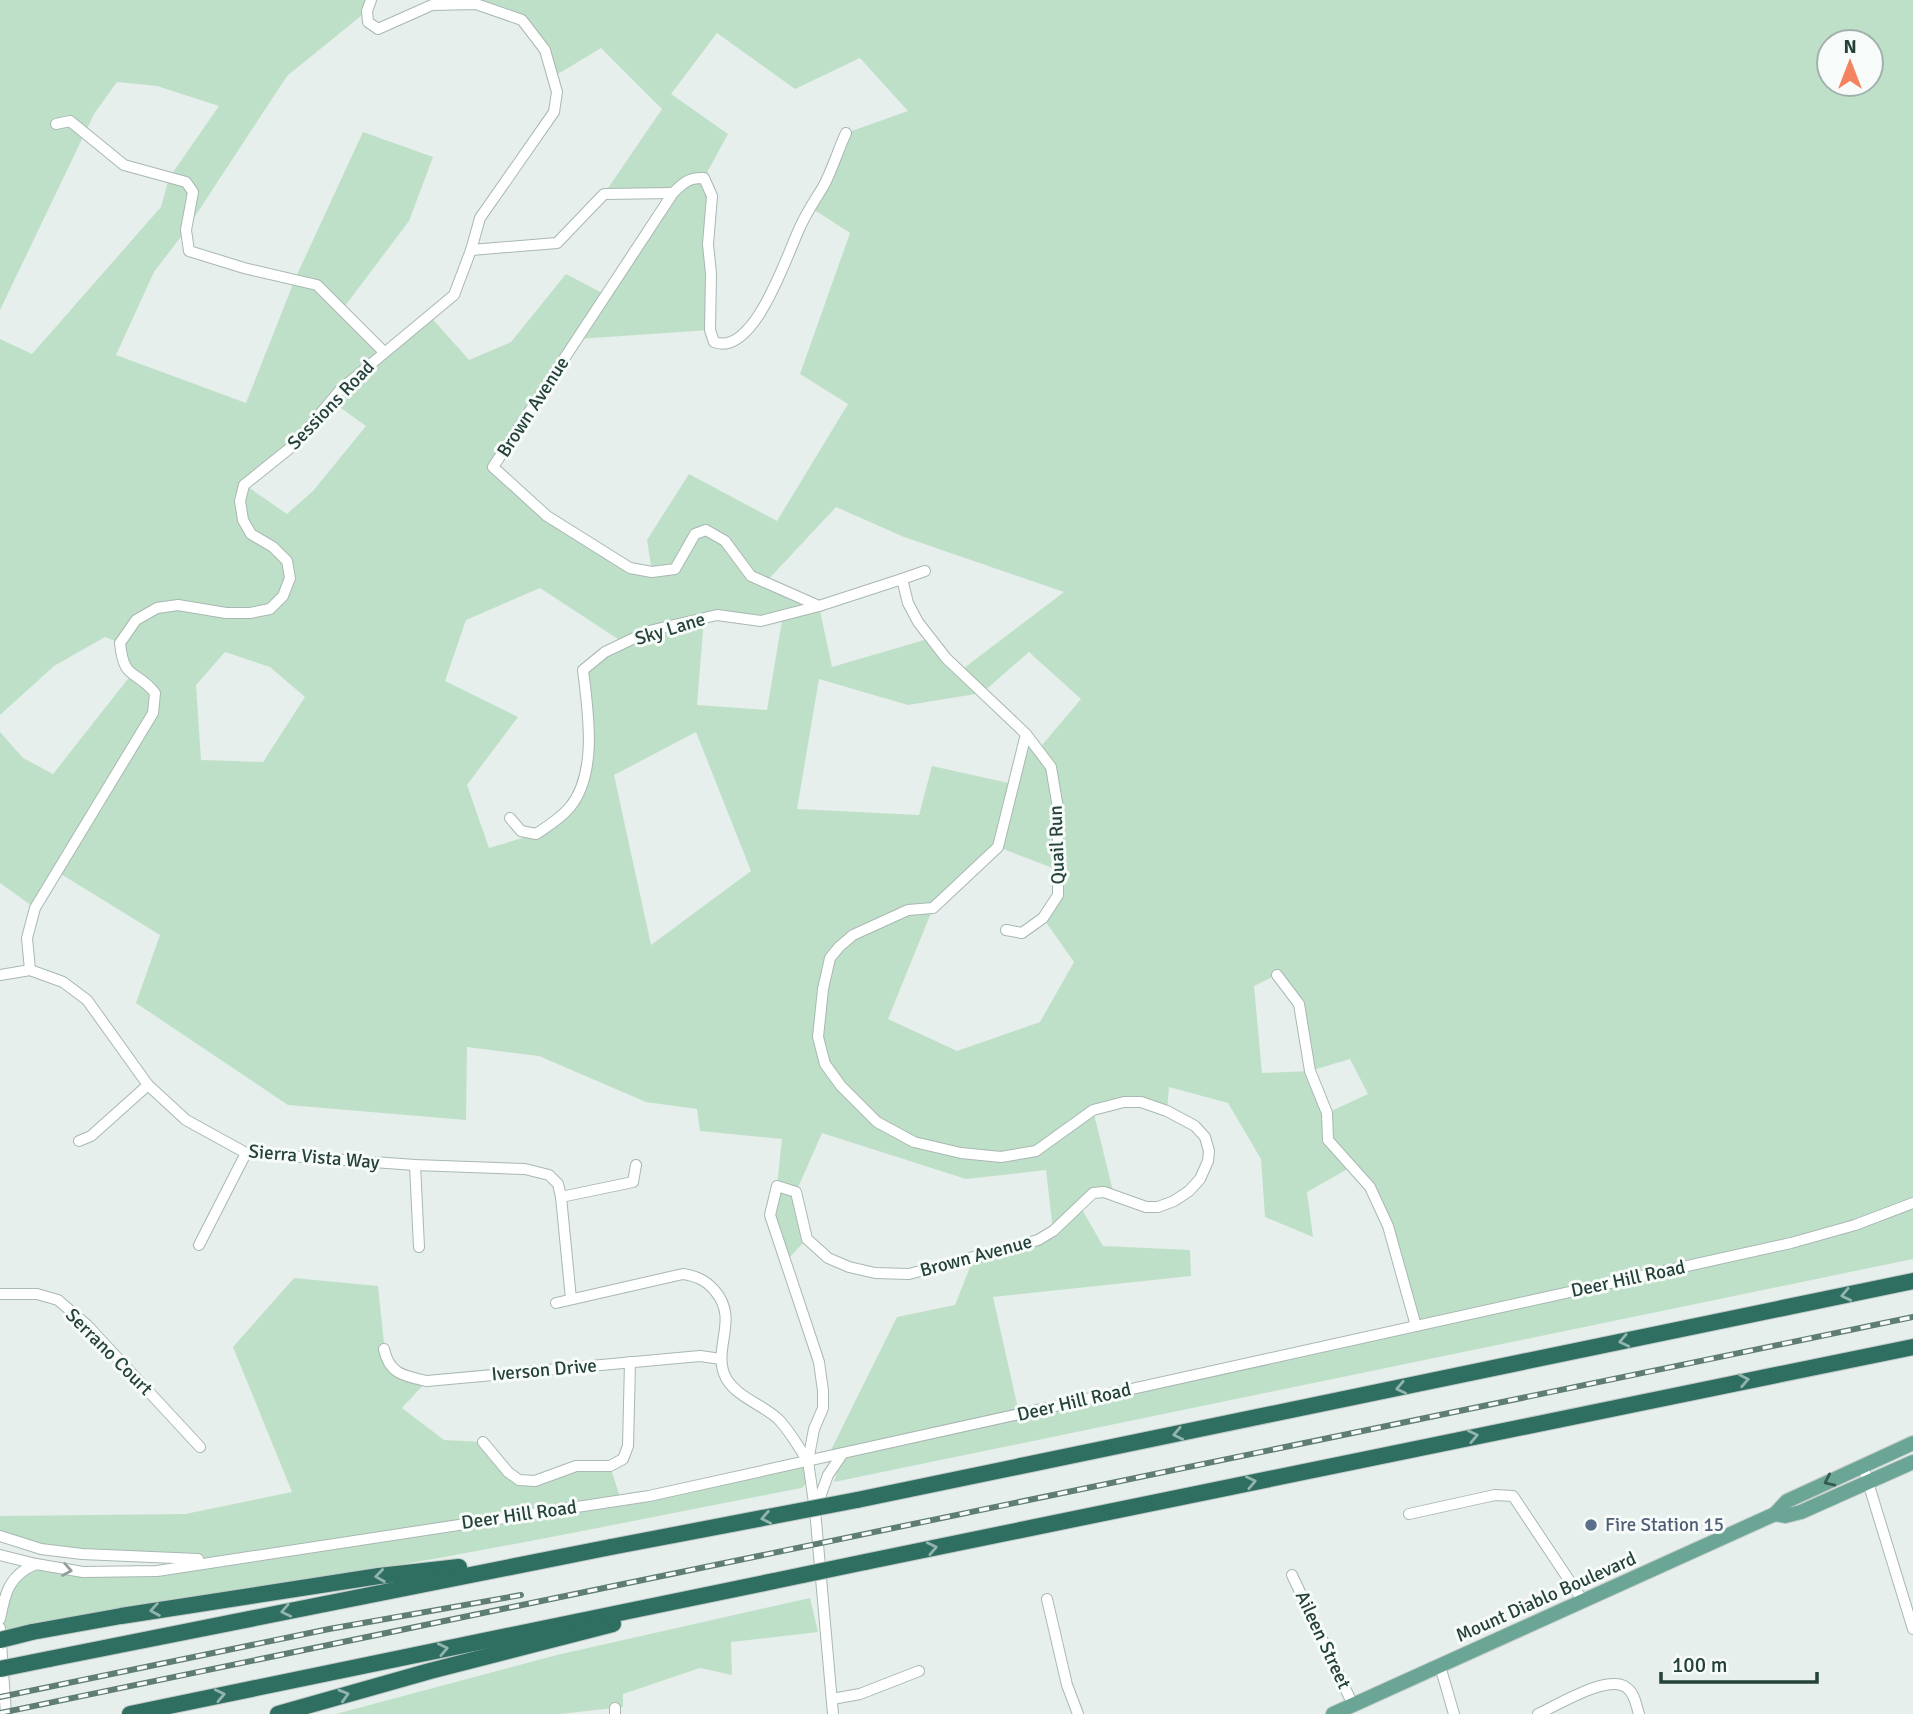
<svg xmlns="http://www.w3.org/2000/svg" width="1913" height="1714" viewBox="0 0 1913 1714" font-family="Signika,sans-serif">
<style>
.green{fill:#bfe0c8;fill-rule:evenodd}
.lines{fill:none;stroke-linecap:round;stroke-linejoin:round}
.minor-casing{stroke:#a8b8b2;stroke-width:12}
.major-casing{stroke:#c2cac8;stroke-width:16}
.highway-casing{stroke:#c2cac8;stroke-width:18}
.minor{stroke:#fff;stroke-width:10}
.major{stroke:#6aa596;stroke-width:14}
.highway{stroke:#2f6f62;stroke-width:16}
.rail-casing{stroke:#5f7d75;stroke-width:6}
.rail{stroke:#f7fbf9;stroke-width:3.5;stroke-dasharray:10;stroke-linecap:butt}
.highway-bridge-casing{stroke:#c2cac8;stroke-width:18;stroke-linecap:butt}
.highway-bridge{stroke:#2f6f62;stroke-width:16}
.oneway{stroke:#93b5ae}
.oneway2{stroke:#365b51}
.oneway3{stroke:#92a09c}
.service-dot{fill:#5c6f8a;stroke:#f7fbf9;stroke-width:2.5}
.labels{text-anchor:middle;dominant-baseline:central;stroke-width:6;stroke-linejoin:round;paint-order:stroke}
.street-label{font-size:19px;fill:#24423a;stroke:#f7fbf9}
.service-label{font-size:19px;fill:#4e5e75;stroke:#f7fbf9;text-anchor:start}
</style>
<rect width="100%" height="100%" fill="#e6efeb"/>
<g class="green">
<path d="M0 0H371L367 11 287 76 186 230 154 272 116 355 246 403 295 279 363 132 433 157 409 221 342 310 383 351 429 315 469 360 511 342 566 274 606 295 673 194H604L662 109 601 48 553 77 545 50 522 20 476 0H1913V1259L834 1482 842 1454 828 1456 897 1317 955 1305 974 1257 1053 1231 1046 1170 966 1179 822 1133 796 1192 807 1239 786 1261 770 1215 777 1186 782 1139 700 1131 697 1109 646 1102 539 1056 467 1047 466 1120 288 1105 136 1003 160 935 56 871 35 908 0 883V732L23 758 53 774 131 675 120 643 105 637 54 666 0 715V339L32 354 161 207 169 178 219 106 157 86 117 82 94 114 0 310ZM717 33 795 89 860 58 908 111 846 133 810 207 850 233 800 374 848 404 777 521 689 474 647 540 652 571 630 568 571 530 494 467 578 339 710 330 712 196 704 178 728 134 671 94ZM1829 42H1871V84H1829ZM331 401 366 426 313 491 287 514 245 485 295 444ZM836 507 904 537 1064 592 960 671 931 638 832 667 819 606 766 582ZM540 588 624 643 583 670 587 762 570 807 536 834 489 848 467 785 518 717 445 681 466 620ZM783 615 767 710 697 705 704 618 761 621ZM225 652 270 667 305 697 263 762 201 760 196 685ZM1029 652 1081 699 1038 750 1026 734 1013 784 932 766 919 815 797 809 819 679 908 705 982 693ZM696 732 751 871 651 945 614 775ZM998 847 1058 870V895L1043 918 1074 962 1040 1022 957 1051 888 1019 933 908ZM1276 975 1299 1004 1309 1071 1262 1073 1254 986ZM1350 1059 1368 1094 1327 1113 1310 1071ZM1169 1087 1228 1103 1261 1159 1265 1217 1313 1237 1307 1192 1351 1167 1388 1226 1415 1326 1019 1413 993 1297 1191 1276 1190 1250 1103 1246 1080 1206 1104 1192 1114 1195 1093 1110 1141 1102 1167 1111Z"/>
<path d="M294 1278 378 1286 386 1362 427 1381 402 1408 444 1440 483 1442 519 1480 610 1466 621 1500 808 1461 810 1478 802 1488C662 1515 522 1544 381 1568 254 1590 126 1602 0 1632L13 1580 36 1564 157 1571 220 1559 156 1558 82 1554 0 1536V1516L185 1514 292 1492 233 1347Z"/>
<polygon points="810,1598 818,1632 731,1642 732,1675 700,1668 623,1694 623,1707 559,1714 336,1714 557,1655"/>
</g>
<g class="lines">
<defs>
<g id="minor">
<polyline points="56,124 70,121 124,165 186,182 193,192 186,230 189,251 244,268 317,285 383,351"/>
<polyline points="471,250 557,243 604,194 673,193"/>
<polyline points="902,579 925,571"/>
<path d="M819 606 751 576 725 541 706 530 695 534 675 569 652 572 630 568 547 516 493 467 673 193C683 183 689 177 704 178L712 196 708 244 711 274 710 330 714 342C755 358 788 251 801 225 807 212 815 200 823 187 832 171 838 150 846 133"/>
<path d="M510 818 521 831 536 834C548 826 561 818 570 807 598 773 588 711 583 670L605 652 649 631 717 615 761 621 819 606 902 579 908 603 918 622 946 658 1026 734 1051 767 1058 808V895L1043 918 1022 933 1006 930"/>
<path d="M30 970 27 938 35 908 153 713 155 693C135 668 124 682 120 643L136 620 157 608 178 605 226 613H250L270 609 283 596 290 578 287 561 273 547 251 534 243 520 240 501 244 485 295 444 341 389 454 295 471 250 480 218 554 112 557 92 545 50 522 20 476 4 432 5 378 29 368 22 367 11 371 0"/>
<polyline points="0,975 30,970 63,982 87,1000 148,1085 186,1120 246,1153 415,1165 525,1169 549,1175 558,1184 561,1197 571,1299"/>
<polyline points="1277,975 1299,1004 1310,1071 1327,1113 1328,1140 1370,1187 1388,1226 1416,1326"/>
<polyline points="79,1141 91,1136 148,1085"/>
<polyline points="415,1165 419,1247"/>
<polyline points="561,1197 633,1182 636,1165"/>
<polyline points="199,1245 246,1153"/>
<polyline points="0,1294 37,1294 58,1300 87,1325 200,1447"/>
<path d="M556 1303 683 1274C696 1276 706 1280 715 1291 740 1320 711 1349 726 1378 737 1398 765 1405 780 1421 791 1433 799 1448 808 1461"/>
<path d="M384 1349C389 1374 404 1376 427 1381L700 1356 721 1359"/>
<polyline points="483,1442 508,1472 519,1480 535,1481 576,1466 610,1466 623,1459 628,1446 630,1362"/>
<polyline points="1863,1466 1913,1629"/>
<polyline points="816,1508 828,1475 843,1453"/>
<polyline points="1409,1514 1495,1495 1513,1496 1583,1601"/>
<polyline points="0,1536 41,1549 82,1554 198,1559"/>
<polyline points="0,1555 36,1564 83,1572 157,1571 649,1496 1791,1243 1855,1225 1913,1203"/>
<polyline points="1292,1575 1353,1705"/>
<polyline points="1047,1599 1067,1685 1078,1714"/>
<path d="M0 1619C5 1593 9 1575 36 1564"/>
<polyline points="0,1628 6,1714"/>
<polyline points="1440,1666 1454,1714"/>
<polyline points="832,1699 860,1694 919,1671"/>
<polyline points="615,1708 615,1714"/>
<polyline points="833,1714 815,1510 808,1461 814,1429 823,1408 823,1391 819,1362 770,1215 777,1186 796,1192 807,1239 828,1258 849,1267 875,1273 909,1274 1038,1240 1053,1231 1093,1193 1104,1192 1146,1207 1158,1207 1174,1201 1189,1191 1200,1179 1208,1161 1209,1151 1205,1137 1195,1126 1167,1111 1141,1102 1124,1102 1093,1110 1036,1151 1001,1157 961,1153 914,1142 877,1122 841,1086 825,1064 818,1037 823,989 830,958 839,947 853,935 908,910 933,908 998,847 1026,734"/>
<path d="M1538 1714C1558 1705 1609 1673 1627 1688 1635 1694 1636 1705 1639 1714"/>
</g>
<g id="major">
<polyline points="1775,1514 1785,1516 1801,1512 1913,1462"/>
<polyline points="1333,1714 1775,1514 1787,1501 1913,1443"/>
</g>
<g id="highway">
<polyline points="857,1500 1913,1281"/>
<polyline points="865,1562 1913,1347"/>
<polyline points="32,1632 121,1616 379,1576 459,1567"/>
<polyline points="49,1659 611,1547"/>
<polyline points="130,1714 774,1581"/>
<polyline points="278,1714 430,1671 613,1624"/>
</g>
</defs>
<use href="#minor" class="minor-casing"/>
<use href="#major" class="major-casing"/>
<use href="#highway" class="highway-casing"/>
<use href="#minor" class="minor"/>
<use href="#major" class="major"/>
<use href="#highway" class="highway"/>
<defs>
<g id="rail">
<polyline points="0,1697 329,1629 521,1595"/>
<polyline points="0,1713 1913,1317"/>
</g>
</defs>
<use href="#rail" class="rail-casing"/>
<use href="#rail" class="rail"/>
<defs>
<g id="highway-bridge">
<polyline points="611,1547 857,1500"/>
<polyline points="774,1581 865,1562"/>
<polyline points="0,1640 32,1632"/>
<polyline points="0,1669 49,1659"/>
</g>
</defs>
<use href="#highway-bridge" class="highway-bridge-casing"/>
<use href="#highway-bridge" class="highway-bridge"/>
</g>
<defs><path id="oneway-chevron" d="M-2-3.5L2.5 0L-2 3.5" fill="none" stroke-width="1.6" stroke-linecap="round" stroke-linejoin="round" transform="scale(1.75)"/></defs>
<g class="oneway">
<use href="#oneway-chevron" transform="translate(1846 1295) rotate(168)"/>
<use href="#oneway-chevron" transform="translate(1624 1341) rotate(168)"/>
<use href="#oneway-chevron" transform="translate(1744 1380) rotate(-11)"/>
<use href="#oneway-chevron" transform="translate(1401 1388) rotate(168)"/>
<use href="#oneway-chevron" transform="translate(1178 1434) rotate(168)"/>
<use href="#oneway-chevron" transform="translate(1473 1436) rotate(-12)"/>
<use href="#oneway-chevron" transform="translate(1251 1482) rotate(-12)"/>
<use href="#oneway-chevron" transform="translate(766 1518) rotate(169)"/>
<use href="#oneway-chevron" transform="translate(932 1548) rotate(-12)"/>
<use href="#oneway-chevron" transform="translate(380 1576) rotate(172)"/>
<use href="#oneway-chevron" transform="translate(155 1610) rotate(171)"/>
<use href="#oneway-chevron" transform="translate(286 1611) rotate(168)"/>
<use href="#oneway-chevron" transform="translate(443 1649) rotate(-12)"/>
<use href="#oneway-chevron" transform="translate(220 1695) rotate(-12)"/>
<use href="#oneway-chevron" transform="translate(344 1695) rotate(-16)"/>
</g>
<use class="oneway2" href="#oneway-chevron" transform="translate(1829 1481) rotate(155)"/>
<use class="oneway3" href="#oneway-chevron" transform="translate(67 1570) rotate(10)"/>
<circle class="service-dot" cx="1591" cy="1525" r="7"/>
<g class="labels">
<g class="street-label">
<text transform="translate(331 405) rotate(-46)">Sessions Road</text>
<text transform="translate(533 407) rotate(-57)">Brown Avenue</text>
<text transform="translate(670 629) rotate(-17)">Sky Lane</text>
<text transform="translate(1057 845) rotate(-92)">Quail Run</text>
<text transform="translate(314 1157) rotate(5)">Sierra Vista Way</text>
<text transform="translate(976 1256) rotate(-15)">Brown Avenue</text>
<text transform="translate(1628 1279) rotate(-12)">Deer Hill Road</text>
<text transform="translate(109 1352) rotate(45)">Serrano Court</text>
<text transform="translate(544 1370) rotate(-5)">Iverson Drive</text>
<text transform="translate(1074 1402) rotate(-13)">Deer Hill Road</text>
<text transform="translate(519 1515) rotate(-8)">Deer Hill Road</text>
<text transform="translate(1546 1597) rotate(-24)">Mount Diablo Boulevard</text>
<text transform="translate(1323 1640) rotate(65)">Aileen Street</text>
</g>
<g class="service-label">
<text x="1605" y="1525">Fire Station 15</text>
</g>
</g>
<g transform="translate(1850 63)"><circle r="33" fill="#f7fbf9" stroke="#a3b1ad" stroke-width="2"/>
<path d="M0-5L12 26L0 18L-12 26Z" fill="#f4845f"/>
<text y="-10" font-size="19" font-weight="bold" text-anchor="middle" fill="#24423a">N</text>
</g>
<path d="M1661 1672v10h156v-10" fill="none" stroke="#24423a" stroke-width="3.5"/>
<text x="1672" y="1672" font-size="21" fill="#24423a" stroke="#f7fbf9" stroke-width="5" paint-order="stroke">100 m</text>
</svg>
